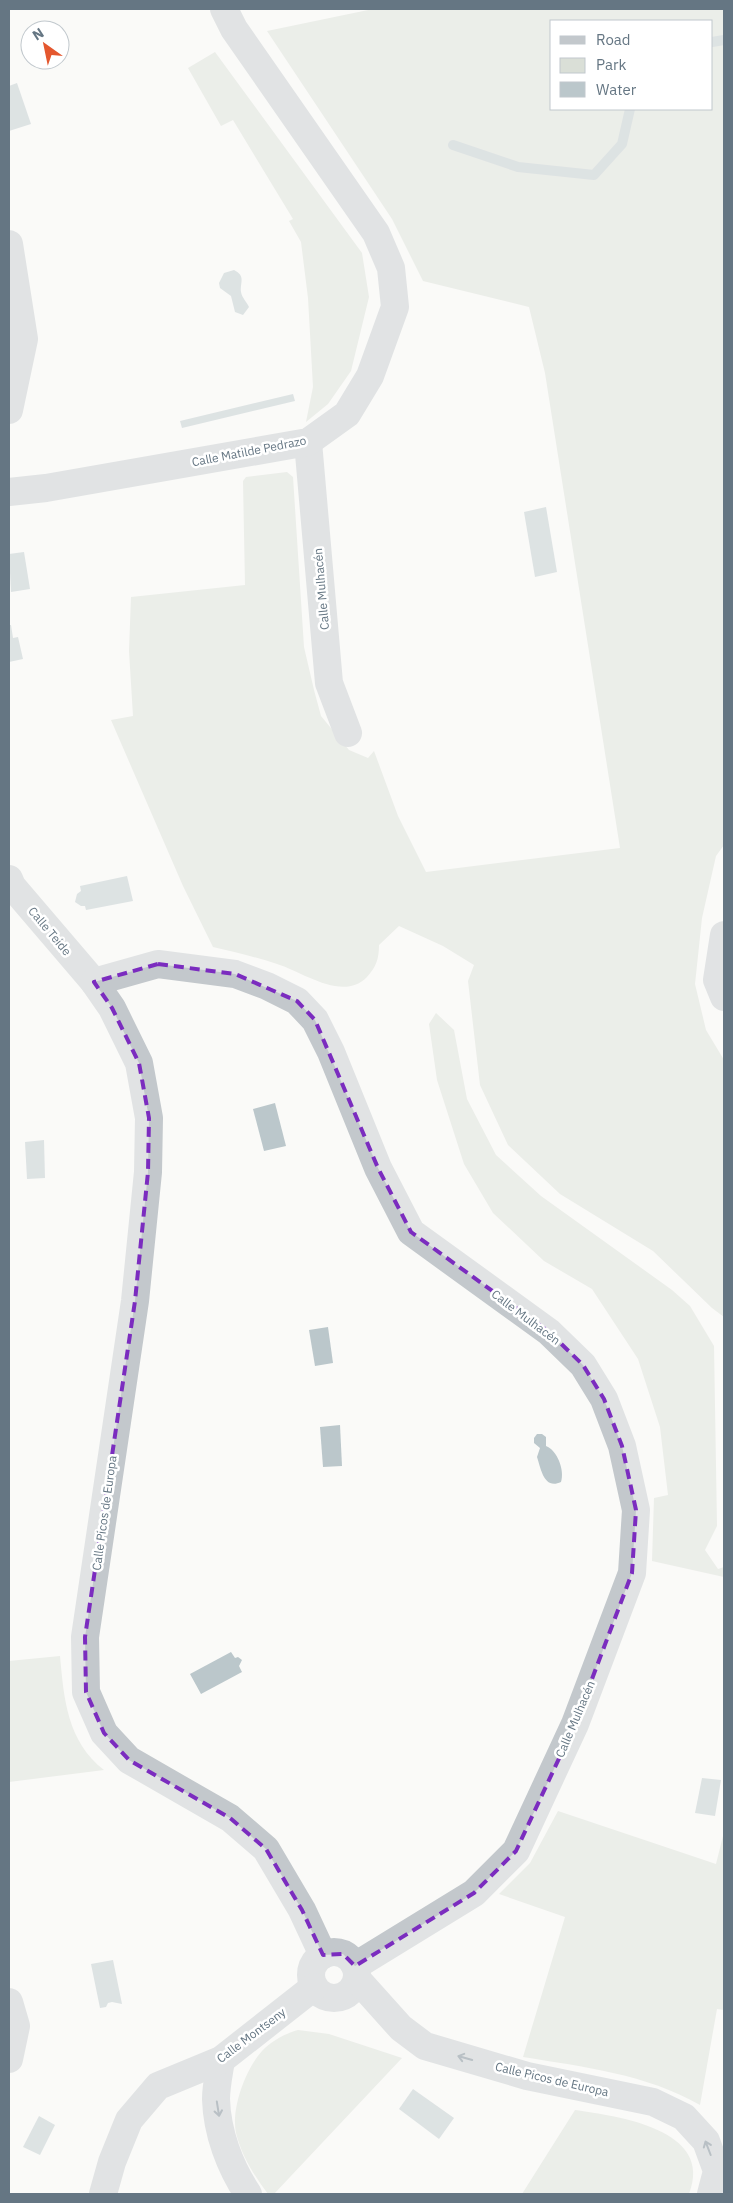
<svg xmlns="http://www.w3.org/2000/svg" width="733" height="2203" viewBox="0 0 733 2203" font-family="'IBM Plex Sans',sans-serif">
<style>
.green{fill:#dadfd7;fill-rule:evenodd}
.water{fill:#bbc7cb}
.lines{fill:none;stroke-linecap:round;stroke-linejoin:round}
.stream{stroke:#bbc7cb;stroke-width:10}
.minor{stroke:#c3c8cc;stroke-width:28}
.oneway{stroke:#6a7a87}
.marked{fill:none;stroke:#7b2cbf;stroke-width:4;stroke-dasharray:10 6;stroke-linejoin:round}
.labels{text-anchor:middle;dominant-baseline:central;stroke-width:5;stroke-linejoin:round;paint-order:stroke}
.street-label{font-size:12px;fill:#657683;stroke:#fff}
</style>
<rect width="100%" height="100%" fill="#fafaf8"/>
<g class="green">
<path d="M373 9H724V845L716 856 702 918 695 984 706 1030 724 1060V1317L712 1308 653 1251 560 1194 508 1145 480 1085 468 981 474 965 443 946 399 926 379 945C379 959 376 967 367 977 343 1002 303 972 277 964 256 957 234 952 213 947L183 886 111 720 133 716 129 651 131 597 245 585 243 481 246 477 287 472 293 477 304 647 314 690 321 716 349 750 368 758 374 751 398 816 426 872 620 848 545 373 529 307 423 281 392 219 267 31ZM552 21H712V109H552Z"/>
<polygon points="215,52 362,253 369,297 351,371 328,404 306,422 313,387 308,298 301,242 289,221 293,219 233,120 221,126 188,68"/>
<polygon points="436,1013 454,1030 467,1099 496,1155 541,1196 672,1290 690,1306 714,1346 717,1526 705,1550 718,1569 724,1567 724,1577 652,1561 654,1498 668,1495 660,1427 638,1359 592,1289 544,1261 493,1213 464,1164 437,1080 429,1024"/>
<path d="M60 1656C64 1699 67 1741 104 1770L9 1782V1661Z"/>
<path d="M558 1811 716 1864 724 1832V2010L717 2009 700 2105C646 2074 584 2067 523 2057L565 1917 499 1894 530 1863Z"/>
<path d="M298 2030 329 2034 402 2058 274 2194H268C254 2175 242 2157 236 2133 231 2109 245 2070 262 2051 270 2042 286 2033 298 2030Z"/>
<path d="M575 2110C617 2116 715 2129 689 2194H522Z"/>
</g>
<g class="water">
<polygon points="17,83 31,124 9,131 9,86"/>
<path d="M234 270C246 276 240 282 241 292 242 298 247 302 249 307L243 315 235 312 231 296 220 288 219 283 224 273Z"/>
<polygon points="293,394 295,401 182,428 180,421"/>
<polygon points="546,507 557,572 535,577 524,512"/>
<polygon points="24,552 30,589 11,592 9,554"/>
<polygon points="9,625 11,625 13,638 18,637 23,659 9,662"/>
<polygon points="127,876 133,901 86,910 85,906 81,906 75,902 77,894 81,891 80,886"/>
<polygon points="275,1103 286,1146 264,1151 253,1109"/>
<polygon points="44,1140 45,1178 27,1179 25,1142"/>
<polygon points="328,1327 333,1363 315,1366 309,1330"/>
<polygon points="340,1425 342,1466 323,1467 320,1427"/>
<path d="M537 1434H542L546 1437V1446C557 1450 565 1470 561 1482 544 1490 541 1469 537 1457L540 1448 534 1443V1438Z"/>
<polygon points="231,1652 235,1658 238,1657 242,1660 239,1666 242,1672 201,1694 190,1674"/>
<polygon points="702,1778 721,1780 715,1816 695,1813"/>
<polygon points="113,1960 122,2004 112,2002 108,2003 106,2007 100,2008 91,1964"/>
<polygon points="413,2089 454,2118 439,2139 399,2109"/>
<polygon points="39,2116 55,2125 40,2155 23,2147"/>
</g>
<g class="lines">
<g class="stream">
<polyline points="712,42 724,40"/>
<polyline points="453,145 518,167 594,175 622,144 630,109"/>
</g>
<g class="minor">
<polyline points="9,244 24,339 9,410"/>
<polyline points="308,442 329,683 348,733"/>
<polyline points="9,492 46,488 308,442 347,414 370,376 395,307 391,268 376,233 234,29 224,9"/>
<polyline points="9,879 12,886 94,982 112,1008 139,1063 149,1118 148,1172 135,1301 85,1637 86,1692 104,1733 129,1760 230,1818 266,1849 302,1910 323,1955"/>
<polyline points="724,935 717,980 724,997"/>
<polyline points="94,982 158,964 235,974 267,986 297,1001 315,1020 331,1052 378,1168 411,1232 549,1332 583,1365 604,1399 622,1446 636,1510 632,1573 575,1724 516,1851 474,1893 355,1966"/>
<circle cx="334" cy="1975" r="23"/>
<polyline points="357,1979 401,2028 425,2046 527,2076 653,2102 684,2117 706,2141 717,2171 711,2194"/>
<polyline points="9,2002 16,2026 9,2059"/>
<path d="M221 2060C219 2073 216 2087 216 2099 217 2133 230 2167 248 2194"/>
<polyline points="103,2194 112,2162 129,2120 158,2086 221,2060 314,1987"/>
</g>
</g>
<defs><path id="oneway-shaft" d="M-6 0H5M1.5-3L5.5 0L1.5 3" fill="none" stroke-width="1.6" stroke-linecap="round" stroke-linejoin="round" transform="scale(1.25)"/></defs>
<g class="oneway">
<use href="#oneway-shaft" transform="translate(465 2058) rotate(-164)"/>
<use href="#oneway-shaft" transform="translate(218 2109) rotate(81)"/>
<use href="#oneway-shaft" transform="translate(708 2148) rotate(-111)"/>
</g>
<path d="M0 0H733V2203H0ZM158 964 235 974 297 1001 315 1020 378 1168 411 1232 549 1332 583 1365 604 1399 622 1446 636 1510 632 1573 575 1724 516 1851 474 1893 355 1966 343 1954 323 1955 302 1910 266 1849 230 1818 129 1760 104 1733 86 1692 85 1637 135 1301 148 1172 149 1118 139 1063 112 1008 94 982Z" fill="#fafaf8" fill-opacity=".55" fill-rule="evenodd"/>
<path class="marked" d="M158 964 235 974 297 1001 315 1020 378 1168 411 1232 549 1332 583 1365 604 1399 622 1446 636 1510 632 1573 575 1724 516 1851 474 1893 355 1966 343 1954 323 1955 302 1910 266 1849 230 1818 129 1760 104 1733 86 1692 85 1637 135 1301 148 1172 149 1118 139 1063 112 1008 94 982Z"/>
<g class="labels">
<g class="street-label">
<text transform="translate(249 451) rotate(-11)">Calle Matilde Pedrazo</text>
<text transform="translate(321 589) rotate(-95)">Calle Mulhacén</text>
<text transform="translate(50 931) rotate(50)">Calle Teide</text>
<text transform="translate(526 1317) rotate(37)">Calle Mulhacén</text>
<text transform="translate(104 1513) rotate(-82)">Calle Picos de Europa</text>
<text transform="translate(575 1719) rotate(-67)">Calle Mulhacén</text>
<text transform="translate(251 2035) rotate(-37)">Calle Montseny</text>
<text transform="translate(552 2079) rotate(13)">Calle Picos de Europa</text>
</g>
</g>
<rect width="733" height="2203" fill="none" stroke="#657683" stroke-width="20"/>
<rect x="550" y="20" width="162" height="90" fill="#ffffff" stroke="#c1c8cd"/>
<rect x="560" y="36" width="25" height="8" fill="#c3c8cc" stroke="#c1c8cd"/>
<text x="596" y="45" font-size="15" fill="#657683">Road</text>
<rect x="560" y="58" width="25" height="15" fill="#dadfd7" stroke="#c1c8cd"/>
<text x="596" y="70" font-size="15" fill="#657683">Park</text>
<rect x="560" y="82" width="25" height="15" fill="#bbc7cb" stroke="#c1c8cd"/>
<text x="596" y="95" font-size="15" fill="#657683">Water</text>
<g transform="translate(45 45) rotate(327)"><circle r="24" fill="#ffffff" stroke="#c1c8cd"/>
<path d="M0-4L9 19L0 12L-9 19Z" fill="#e4572e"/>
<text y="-8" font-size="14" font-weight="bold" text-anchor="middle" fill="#657683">N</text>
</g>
</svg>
